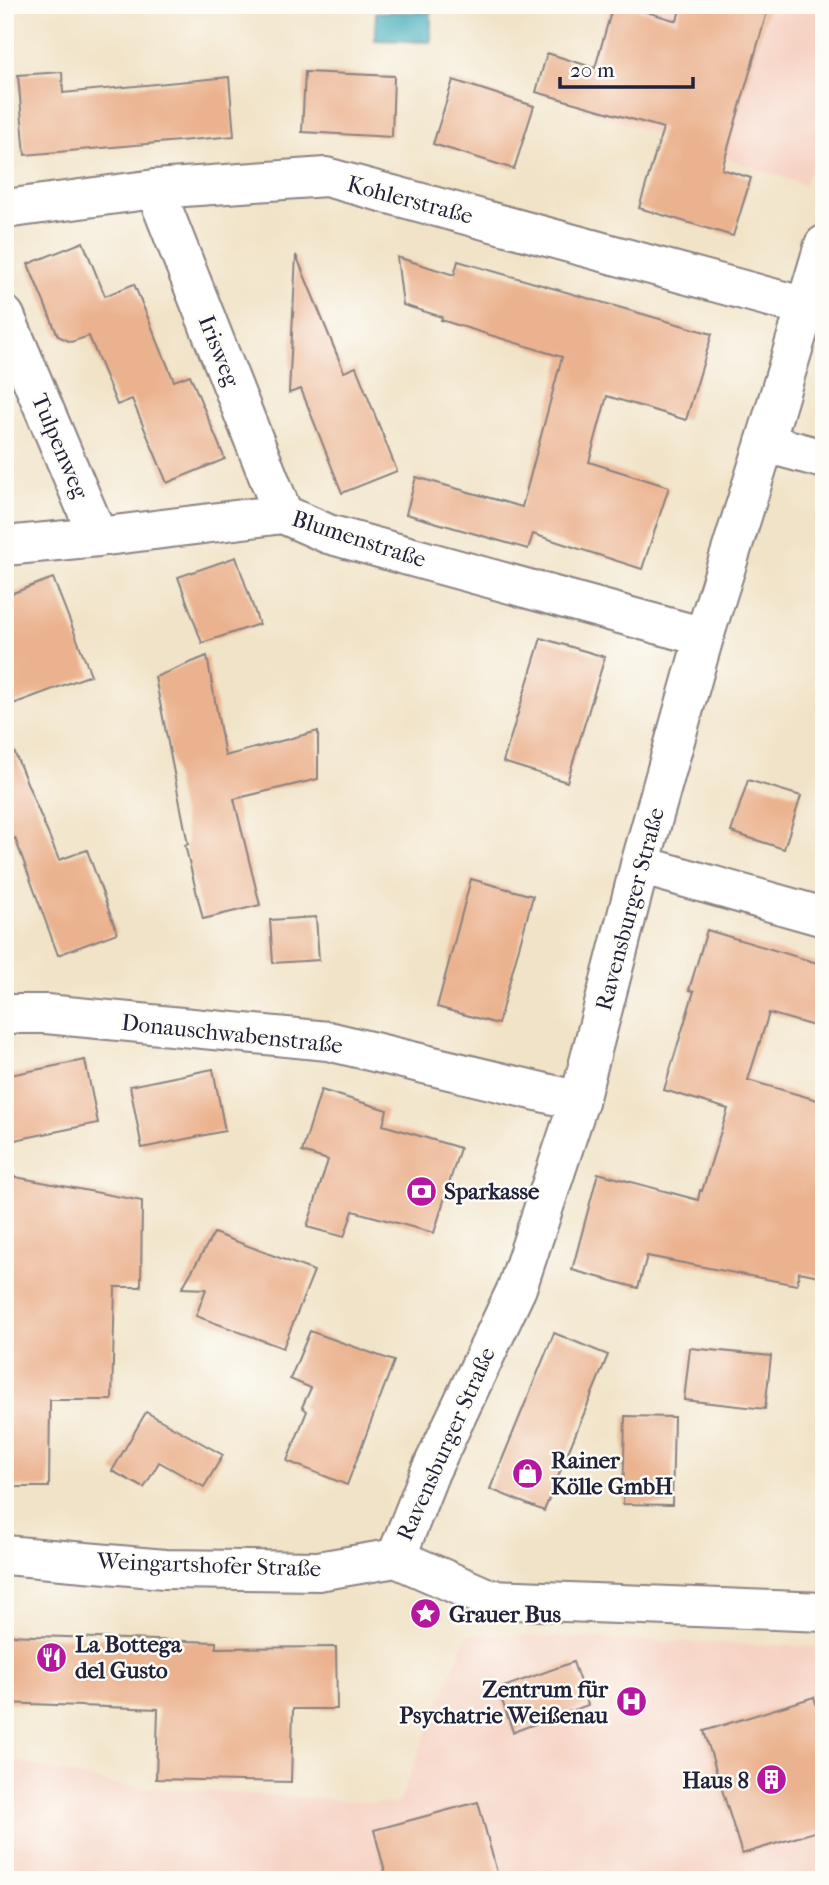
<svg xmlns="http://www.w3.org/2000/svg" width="829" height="1885" viewBox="0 0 829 1885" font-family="'IM FELL French Canon',serif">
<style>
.built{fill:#f6d2c3}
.water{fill:#3caaba;stroke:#2f667a;stroke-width:2}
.building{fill:#ebb28f}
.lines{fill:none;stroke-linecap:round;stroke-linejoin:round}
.street-casing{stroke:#8a8281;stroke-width:42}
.street{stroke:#fff;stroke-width:38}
.labels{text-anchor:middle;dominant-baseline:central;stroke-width:5;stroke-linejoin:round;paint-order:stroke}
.street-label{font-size:23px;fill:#22223b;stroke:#fdfcf7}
.poi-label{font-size:23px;font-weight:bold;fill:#22223b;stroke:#fdfcf7;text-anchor:start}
</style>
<rect width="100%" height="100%" fill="#fdfcf7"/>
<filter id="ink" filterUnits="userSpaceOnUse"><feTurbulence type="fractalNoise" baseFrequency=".0143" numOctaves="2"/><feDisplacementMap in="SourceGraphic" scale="14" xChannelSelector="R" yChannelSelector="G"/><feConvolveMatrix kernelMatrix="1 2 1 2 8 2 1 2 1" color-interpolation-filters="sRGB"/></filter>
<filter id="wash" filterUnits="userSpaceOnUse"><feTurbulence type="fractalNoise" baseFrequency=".00686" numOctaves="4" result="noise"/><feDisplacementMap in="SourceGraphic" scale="28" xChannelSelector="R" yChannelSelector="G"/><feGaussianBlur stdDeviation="1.57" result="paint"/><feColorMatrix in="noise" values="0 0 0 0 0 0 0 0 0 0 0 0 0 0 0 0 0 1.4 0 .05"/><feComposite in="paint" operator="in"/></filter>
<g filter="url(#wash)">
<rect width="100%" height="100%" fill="#f1e3c7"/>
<g class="built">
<polygon points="608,5 824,5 824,134 804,185 580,108"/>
<polygon points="467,1634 824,1647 824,1880 5,1880 5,1758 116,1785 398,1804"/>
</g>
<polygon class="water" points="376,12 431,13 431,42 375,40"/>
<g id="blocks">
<g class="building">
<polygon points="613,5 623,5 677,21 681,5 769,5 722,169 751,178 733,236 639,208 663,128 536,92 547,53 595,68"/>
<polygon points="62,72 63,93 229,77 234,136 25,155 18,75"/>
<polygon points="305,72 394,76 392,137 302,132"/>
<polygon points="453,80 534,106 514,169 433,144"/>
<polygon points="83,242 105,296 134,284 174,381 190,375 225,459 167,483 132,399 117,405 89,336 71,342 58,336 28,264"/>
<polygon points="296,255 344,372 356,367 397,471 342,493 301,389 289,393"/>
<polygon points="397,257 454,275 458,261 712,334 686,420 607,396 589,462 669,487 642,569 533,534 528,549 406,514 416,477 522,507 562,357 441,320 442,317 403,305"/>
<polygon points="236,557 259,624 202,643 178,577"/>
<polygon points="53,578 91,675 5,707 5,596"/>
<polygon points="541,638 605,657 567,782 503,762"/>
<polygon points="207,656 225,756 318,731 318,779 234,799 260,905 203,919 185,845 188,844 155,677"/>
<polygon points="6,732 59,860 87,850 117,933 58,955 15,838 5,842"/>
<polygon points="748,780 801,796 784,849 731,832"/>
<polygon points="471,879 533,896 498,1024 437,1007"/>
<polygon points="316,917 319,960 273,963 270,920"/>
<polygon points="707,930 824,965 824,1029 769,1013 748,1080 824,1102 824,1277 799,1272 797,1285 647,1256 638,1288 572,1270 598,1173 698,1200 700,1190 702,1191 728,1109 664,1090 694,991 689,990"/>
<polygon points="85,1060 98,1123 5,1142 5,1076"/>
<polygon points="213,1069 225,1131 142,1148 130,1086"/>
<polygon points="321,1090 387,1110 383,1125 460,1148 434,1233 353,1211 344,1237 307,1227 328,1160 302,1152"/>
<polygon points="5,1175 142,1201 141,1287 115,1287 112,1400 50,1400 49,1487 5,1487"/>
<polygon points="214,1233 314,1271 283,1348 196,1316 206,1289 182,1288"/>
<polygon points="310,1331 394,1361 347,1485 287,1461 307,1411 302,1407 311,1388 290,1379"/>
<polygon points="554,1333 608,1355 544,1511 490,1489"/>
<polygon points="690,1348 771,1356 765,1409 684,1400"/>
<polygon points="146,1412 223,1455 204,1487 159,1462 144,1488 112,1471"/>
<polygon points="625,1416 674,1417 672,1505 623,1504"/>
<polygon points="5,1635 216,1642 216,1648 336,1647 337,1709 293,1709 291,1782 156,1779 158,1709 5,1703"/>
<polygon points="573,1662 588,1705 513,1732 498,1689"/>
<polygon points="814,1697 824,1727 824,1829 742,1854 704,1731"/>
<polygon points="478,1802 499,1880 387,1880 374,1830"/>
</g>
</g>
</g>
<g filter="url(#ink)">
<use href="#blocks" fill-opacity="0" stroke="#8a8281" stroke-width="2"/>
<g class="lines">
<defs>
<g id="street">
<polyline points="155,189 283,514"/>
<polyline points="5,209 155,189 326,177 806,307"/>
<polyline points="5,316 98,537"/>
<polyline points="765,443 824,459"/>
<polyline points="5,546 98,537 283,514 328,534 704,637"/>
<polyline points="640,865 824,917"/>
<polyline points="5,1014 46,1014 328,1041 579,1101"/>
<polyline points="5,1555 165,1569 318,1571 396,1558 490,1599 824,1612"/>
<polyline points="396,1558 430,1472 517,1288 579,1101 640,865 704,637 765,443 824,245"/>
</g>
</defs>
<use href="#street" class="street-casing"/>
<use href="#street" class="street"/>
</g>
</g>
<defs>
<symbol id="bank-disc" viewBox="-11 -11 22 22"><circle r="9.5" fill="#b5179e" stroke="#fdfcf7"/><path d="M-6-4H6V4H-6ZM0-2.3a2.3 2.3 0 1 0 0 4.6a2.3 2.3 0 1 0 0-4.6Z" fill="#fff"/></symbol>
<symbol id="shop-disc" viewBox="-11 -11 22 22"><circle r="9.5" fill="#b5179e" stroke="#fdfcf7"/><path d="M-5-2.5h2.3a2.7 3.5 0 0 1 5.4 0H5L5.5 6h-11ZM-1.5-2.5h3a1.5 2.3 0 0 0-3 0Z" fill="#fff"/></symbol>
<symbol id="sight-disc" viewBox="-11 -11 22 22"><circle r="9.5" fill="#b5179e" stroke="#fdfcf7"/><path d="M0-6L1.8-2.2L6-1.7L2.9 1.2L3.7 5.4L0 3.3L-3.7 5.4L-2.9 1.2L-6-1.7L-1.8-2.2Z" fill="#fff"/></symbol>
<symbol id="restaurant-disc" viewBox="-11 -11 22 22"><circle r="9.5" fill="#b5179e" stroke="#fdfcf7"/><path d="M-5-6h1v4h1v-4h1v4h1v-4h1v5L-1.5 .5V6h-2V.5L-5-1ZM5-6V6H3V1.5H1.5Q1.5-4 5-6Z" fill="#fff"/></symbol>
<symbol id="hospital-disc" viewBox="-11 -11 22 22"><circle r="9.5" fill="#b5179e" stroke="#fdfcf7"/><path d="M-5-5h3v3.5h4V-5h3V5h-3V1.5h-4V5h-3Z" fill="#fff"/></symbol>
<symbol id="building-disc" viewBox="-11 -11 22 22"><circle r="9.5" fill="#b5179e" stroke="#fdfcf7"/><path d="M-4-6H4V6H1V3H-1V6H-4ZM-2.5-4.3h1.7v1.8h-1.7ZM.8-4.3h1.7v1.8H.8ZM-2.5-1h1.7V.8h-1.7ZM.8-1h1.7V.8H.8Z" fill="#fff"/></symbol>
</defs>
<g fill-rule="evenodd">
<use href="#bank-disc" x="404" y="1174" width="35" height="35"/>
<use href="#shop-disc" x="510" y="1456" width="35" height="35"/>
<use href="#sight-disc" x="408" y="1596" width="35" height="35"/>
<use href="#restaurant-disc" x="34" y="1640" width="35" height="35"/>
<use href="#hospital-disc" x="614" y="1684" width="35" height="35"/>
<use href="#building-disc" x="754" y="1762" width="35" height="35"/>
</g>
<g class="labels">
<g class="street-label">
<text transform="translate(410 200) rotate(15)">Kohlerstraße</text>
<text transform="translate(219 351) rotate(68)">Irisweg</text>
<text transform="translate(60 446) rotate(67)">Tulpenweg</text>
<text transform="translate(359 539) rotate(18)">Blumenstraße</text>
<text transform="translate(630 909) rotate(-75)">Ravensburger Straße</text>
<text transform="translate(232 1034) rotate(6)">Donauschwabenstraße</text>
<text transform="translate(446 1444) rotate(-66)">Ravensburger Straße</text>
<text transform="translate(209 1565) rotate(2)">Weingartshofer Straße</text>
</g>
<g class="poi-label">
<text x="444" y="1191">Sparkasse</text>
<text x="551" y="1460">Rainer<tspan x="551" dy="26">Kölle GmbH</tspan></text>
<text x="449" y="1614">Grauer Bus</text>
<text x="75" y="1644">La Bottega<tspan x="75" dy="26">del Gusto</tspan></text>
<text x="608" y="1689" text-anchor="end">Zentrum für<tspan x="608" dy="26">Psychatrie Weißenau</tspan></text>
<text x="749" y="1780" text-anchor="end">Haus 8</text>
</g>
</g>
<rect width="829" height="1885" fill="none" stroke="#fdfcf7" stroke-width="28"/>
<path d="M560 77v10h133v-10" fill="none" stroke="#22223b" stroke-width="3.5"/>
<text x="570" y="77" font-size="21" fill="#22223b" stroke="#fdfcf7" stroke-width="5" paint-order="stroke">20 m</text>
</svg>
